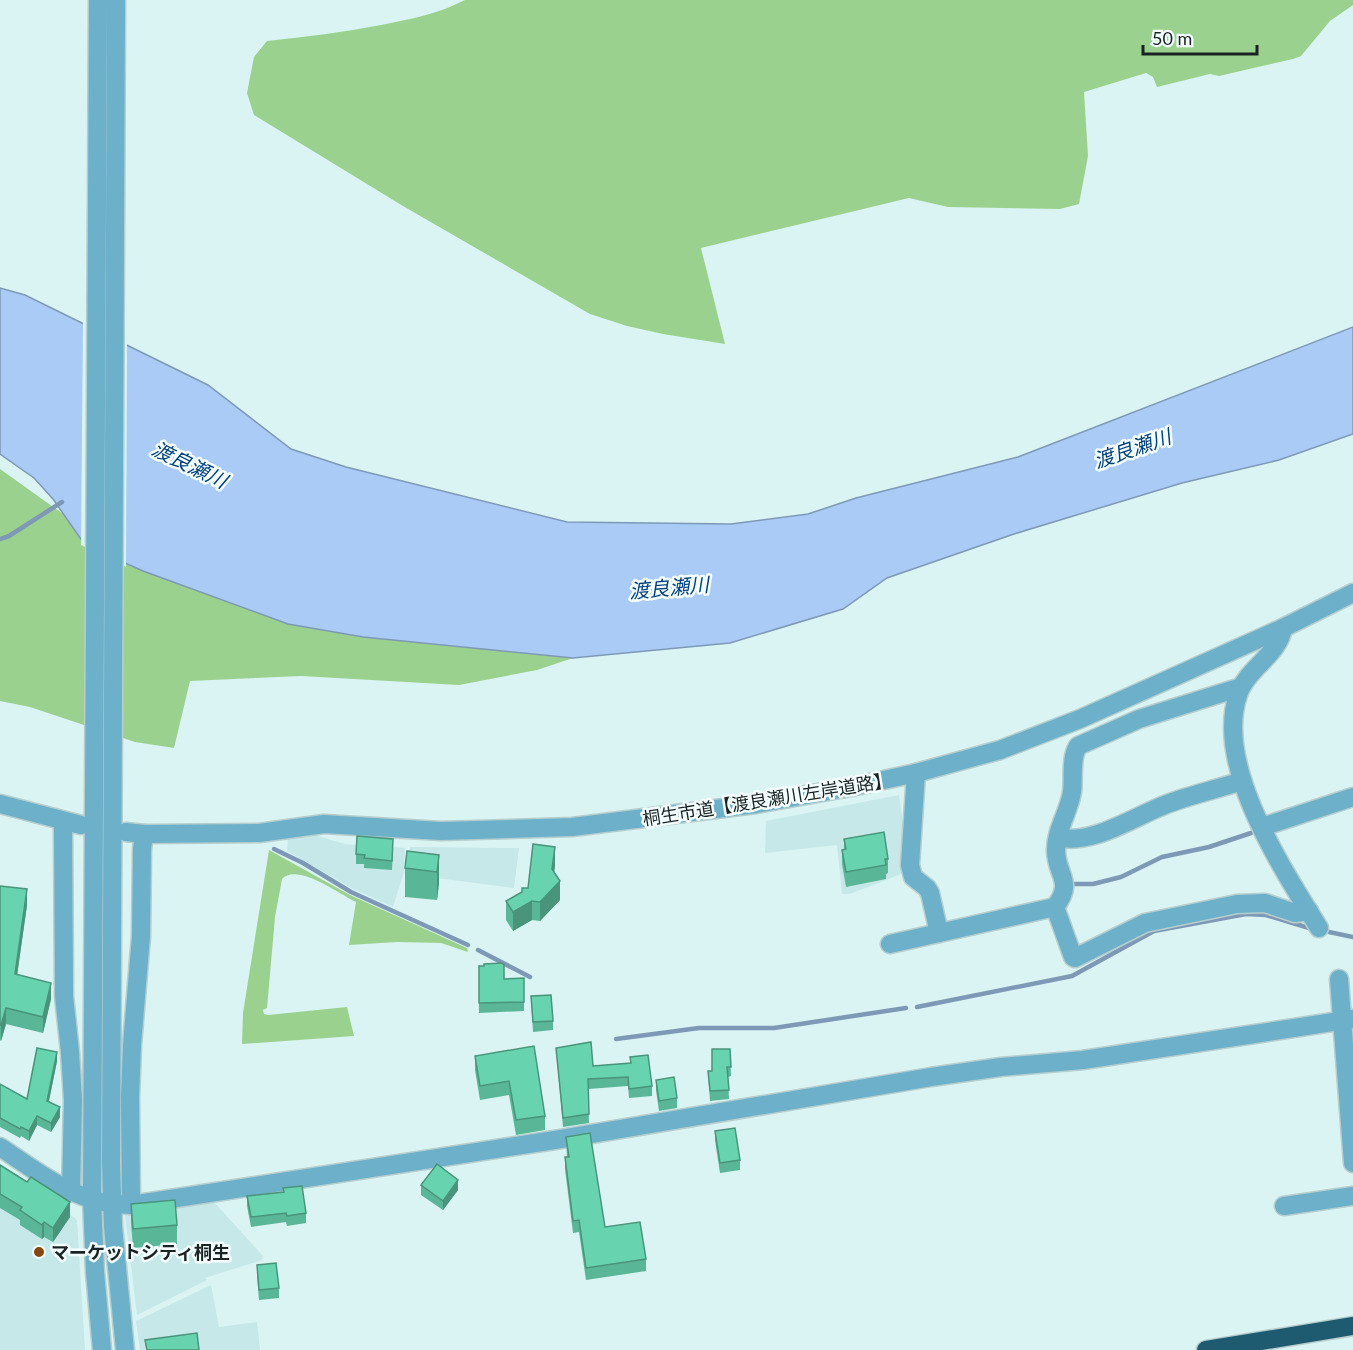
<svg xmlns="http://www.w3.org/2000/svg" width="1353" height="1350" viewBox="0 0 1353 1350" font-family="Lato,'Noto Sans JP',sans-serif">
<style>
.built{fill:#c6e8e9}
.green{fill:#9bd18e}
.water{fill:#a9cbf5;stroke:#7e99b6;stroke-width:1.5}
.pier{fill:#daf4f4}
.lines{fill:none;stroke-linecap:round;stroke-linejoin:round}
.stream{stroke:#7e99b6;stroke-width:4.5}
.minor-casing{stroke:#b7cece;stroke-width:21}
.highway-casing{stroke:#b7cece;stroke-width:21}
.minor{stroke:#6cb0ca;stroke-width:18}
.highway{stroke:#1e5b70;stroke-width:18}
.wall{fill:#59b696}
.shaded-wall{fill:#49947a}
.building{fill:#68d4af;stroke:#49947a;stroke-width:1.5}
.poi-dot{fill:#874710;stroke:#f4fefe;stroke-width:2}
.labels{text-anchor:middle;dominant-baseline:central;stroke-width:5;stroke-linejoin:round;paint-order:stroke}
.street-label{font-size:18px;fill:#1a2323;stroke:#f4fefe}
.poi-label{font-size:18px;font-weight:bold;fill:#1a2323;stroke:#f4fefe;text-anchor:start}
.water-label{font-size:20px;font-style:italic;fill:#04427d;stroke:#f4fefe}
</style>
<rect width="100%" height="100%" fill="#daf4f4"/>
<g class="built">
<polygon points="899,795 903,822 907,822 902,872 899,875 850,894 842,894 837,845 765,853 766,821"/>
<polygon points="311,834 345,844 405,848 404,872 393,907 353,889 287,851 288,837"/>
<polygon points="410,847 519,848 514,888 406,874"/>
<polygon points="0,1167 75,1218 77,1221 85,1350 0,1350"/>
<polygon points="213,1201 263,1256 262,1260 205,1278 207,1280 137,1315 125,1215"/>
<polygon points="211,1285 219,1327 257,1322 260,1350 140,1350 136,1321"/>
</g>
<g class="green">
<path d="M465 0H1353V5L1330 21 1301 56 1293 59 1219 76 1210 74 1157 87 1153 77 1146 73 1084 92 1088 156 1079 204 1060 209 948 207 909 198 701 248 725 344 663 334 627 326 590 314 403 206 254 115 247 93 254 57 267 41C306 37 343 32 381 25 411 19 438 14 465 0Z"/>
<polygon points="0,469 143,571 288,624 363,637 573,658 537,670 459,685 301,676 190,681 174,748 135,742 30,707 0,701"/>
<path d="M269 850 350 895 467 948 468 952 441 943 397 942 349 945 356 902C341 895 297 862 282 879L275 917 267 1008 263 1010 264 1014 268 1015 347 1007 354 1036 242 1044 243 1013Z"/>
</g>
<polygon class="water" points="0,288 25,295 208,385 291,449 346,467 567,522 731,524 808,514 856,498 1018,457 1353,327 1353,434 1279,460 1182,483 1014,534 887,578 843,609 730,643 573,658 363,637 288,624 143,571 85,545 53,499 34,478 0,454"/>
<polygon class="pier" points="83,320 127,342 126,567 81,545"/>
<g class="lines">
<g class="stream">
<polyline points="0,539 9,536 62,502"/>
<polyline points="274,849 303,863 351,892 468,945"/>
<polyline points="1071,884 1093,884 1121,877 1162,857 1209,847 1251,833"/>
<polyline points="1329,932 1353,937"/>
<polyline points="478,950 530,977"/>
<polyline points="917,1007 1072,976 1154,931 1246,914 1266,915 1309,928"/>
<polyline points="616,1039 699,1028 774,1028 906,1008"/>
</g>
<defs>
<g id="minor">
<polyline points="98,0 92,1199 95,1272 102,1350"/>
<polyline points="116,0 111,1164 113,1226 125,1350"/>
<path d="M1283 628C1279 655 1246 669 1238 695 1214 766 1283 869 1319 928"/>
<polyline points="916,773 910,865 913,877 927,888 930,893 939,933"/>
<polyline points="0,804 81,825"/>
<polyline points="63,821 64,996 70,1052 73,1100 71,1192"/>
<polyline points="1262,827 1353,797"/>
<polyline points="126,832 144,834 259,833 324,824 441,831 572,827 756,804 851,787 916,773 1000,750 1080,719 1283,628 1353,593"/>
<path d="M1058 837C1092 846 1135 816 1167 804 1191 795 1217 789 1242 781"/>
<polyline points="1055,907 1073,957 1075,958 1145,923 1237,904 1265,903 1295,913 1309,911"/>
<path d="M890 944 1055 907C1075 881 1056 876 1056 850 1056 829 1069 812 1072 792 1074 778 1070 759 1078 746L1139 719 1241 687"/>
<polyline points="1339,979 1353,1163"/>
<path d="M0 1147C42 1175 78 1205 131 1205L555 1140 931 1077 1001 1067 1083 1060 1353 1019"/>
<polyline points="131,1205 130,1097 132,1045 141,936 142,849 144,834"/>
<polyline points="1284,1206 1353,1196"/>
</g>
<polyline id="highway" points="1206,1350 1353,1326"/>
</defs>
<use href="#minor" class="minor-casing"/>
<use href="#highway" class="highway-casing"/>
<use href="#minor" class="minor"/>
<use href="#highway" class="highway"/>
</g>
<g class="wall">
<polygon points="844,839 888,859 888,873 886,874 886,879 846,887 842,864 842,850 844,849"/>
<polygon points="393,849 392,870 364,868 364,864 356,864 356,854"/>
<polygon points="439,855 439,883 437,900 405,897 405,868"/>
<polygon points="555,866 554,872 560,900 540,921 532,920 513,931 506,920 506,901 522,892"/>
<polygon points="0,886 27,905 17,975 51,999 43,1033 6,1024 1,1041 0,1040"/>
<polygon points="479,966 504,979 524,978 524,1011 479,1013"/>
<polygon points="531,996 553,1021 553,1030 533,1032"/>
<polygon points="534,1046 545,1116 545,1130 516,1135 509,1095 480,1100 475,1070 475,1056"/>
<polygon points="556,1048 593,1066 630,1063 630,1057 652,1086 652,1096 629,1098 628,1086 588,1089 589,1123 563,1127"/>
<polygon points="730,1049 731,1076 728,1077 729,1099 710,1101 708,1071 712,1071"/>
<polygon points="57,1061 49,1101 60,1117 51,1132 37,1125 29,1141 21,1136 20,1138 0,1127 0,1084 27,1099"/>
<polygon points="656,1080 677,1098 677,1108 659,1111 656,1090"/>
<polygon points="715,1131 740,1160 740,1170 720,1173 715,1140"/>
<polygon points="566,1137 605,1227 646,1259 646,1271 586,1280 579,1232 573,1233 565,1169 565,1157 567,1157"/>
<polygon points="0,1165 70,1217 53,1242 44,1237 42,1239 20,1225 20,1220 0,1208"/>
<polygon points="421,1185 458,1190 443,1210 421,1195"/>
<polygon points="247,1196 306,1213 306,1223 287,1226 286,1222 251,1227 247,1206"/>
<polygon points="131,1204 177,1225 177,1244 133,1248 131,1223"/>
<polygon points="257,1265 279,1288 279,1298 259,1300 257,1275"/>
</g>
<g class="shaded-wall">
<polygon points="555,847 555,866 552,888 552,869"/>
<polygon points="439,855 439,883 437,900 437,872"/>
<polygon points="560,881 560,900 540,921 540,902"/>
<polygon points="27,889 27,905 15,990 15,974"/>
<polygon points="532,901 532,920 513,931 513,912"/>
<polygon points="51,983 51,999 43,1033 43,1017"/>
<polygon points="6,1008 6,1024 1,1041 1,1025"/>
<polygon points="57,1052 57,1061 47,1110 47,1101"/>
<polygon points="60,1107 60,1117 51,1132 51,1123"/>
<polygon points="37,1116 37,1125 29,1141 29,1131"/>
<polygon points="458,1180 458,1190 443,1210 443,1201"/>
<polygon points="70,1202 70,1217 53,1242 53,1228"/>
<polygon points="44,1222 44,1237 42,1239 42,1225"/>
</g>
<g class="building">
<polygon points="884,832 888,859 885,859 886,865 846,872 842,850 846,849 844,839"/>
<polygon points="357,836 393,839 392,861 364,858 365,855 356,854"/>
<polygon points="533,844 555,847 552,869 560,881 540,902 532,901 513,912 506,901 522,892 522,888 528,888"/>
<polygon points="407,851 439,855 437,872 405,868"/>
<polygon points="0,886 27,889 15,974 51,983 43,1017 6,1008 1,1025 0,1025"/>
<polygon points="502,963 504,965 504,979 524,978 524,1002 479,1003 479,966 484,966 484,964"/>
<polygon points="551,995 553,1021 533,1022 531,996"/>
<polygon points="591,1042 593,1066 631,1063 630,1057 648,1055 652,1086 629,1089 628,1077 588,1079 589,1114 563,1118 556,1048"/>
<polygon points="534,1046 545,1116 516,1120 509,1081 480,1086 475,1056"/>
<polygon points="37,1048 57,1052 47,1101 60,1107 51,1123 37,1116 29,1131 21,1127 20,1129 0,1118 0,1084 27,1099"/>
<polygon points="712,1049 730,1049 731,1067 727,1067 729,1090 710,1091 708,1071 712,1071"/>
<polygon points="674,1077 677,1098 659,1101 656,1080"/>
<polygon points="735,1128 740,1160 720,1163 715,1131"/>
<polygon points="590,1133 605,1227 640,1222 646,1259 586,1268 579,1220 573,1221 565,1157 569,1157 566,1137"/>
<polygon points="437,1164 458,1180 443,1201 421,1185"/>
<polygon points="0,1165 27,1182 31,1177 70,1202 53,1228 44,1222 42,1225 20,1210 22,1207 0,1194"/>
<polygon points="302,1186 306,1213 287,1216 286,1213 251,1217 247,1196 284,1192 283,1188"/>
<polygon points="175,1200 177,1225 133,1229 131,1204"/>
<polygon points="276,1263 279,1288 259,1290 257,1265"/>
<polygon points="197,1333 199,1350 147,1350 145,1340"/>
</g>
<circle class="poi-dot" cx="39" cy="1252" r="6"/>
<g class="labels">
<g class="street-label">
<text transform="translate(767 799) rotate(-9)">桐生市道【渡良瀬川左岸道路】</text>
</g>
<g class="poi-label">
<text x="51" y="1252">マーケットシティ桐生</text>
</g>
<g class="water-label">
<text transform="translate(1132 448) rotate(-19)">渡良瀬川</text>
<text transform="translate(190 464) rotate(26)">渡良瀬川</text>
<text transform="translate(669 587) rotate(-5)">渡良瀬川</text>
</g>
</g>
<path d="M1143 45v9h114v-9" fill="none" stroke="#1a2323" stroke-width="3"/>
<text x="1152" y="45" font-size="18" fill="#1a2323" stroke="#f4fefe" stroke-width="4.5" paint-order="stroke">50 m</text>
</svg>
